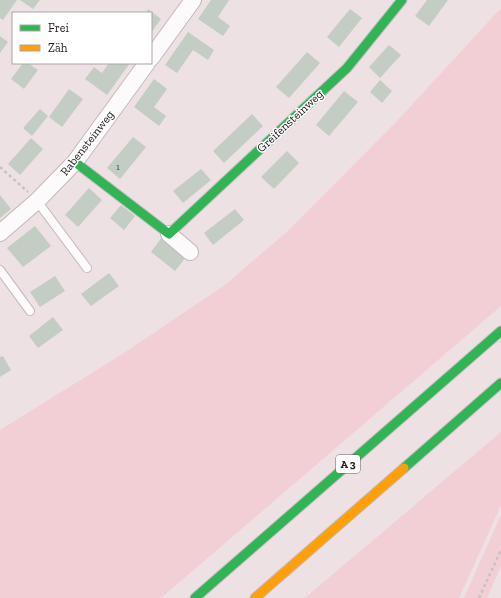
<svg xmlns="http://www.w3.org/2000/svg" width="501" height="598" font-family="'Zilla Slab',serif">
<rect width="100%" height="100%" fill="#eee1e4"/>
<!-- green -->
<g fill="#f2ced5">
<path d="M501,8V306L161,598H0V430L124,353L225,285L289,230L397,121Z"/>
<path d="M501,432V505L459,598H305Z"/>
<path d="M501,515V566L487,598H464Z"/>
</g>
<!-- building -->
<g fill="#c4cdc3">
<path d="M0,0H17L3,20L0,18Z"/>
<path d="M20,0H40L33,9Z"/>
<path d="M211,0H229L218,17L230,26L223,36L198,19Z"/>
<path d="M427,0H448L429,26L415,16Z"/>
<path d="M148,9L161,19L151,33V13H146Z"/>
<path d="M350,9L362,18L339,47L327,37Z"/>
<path d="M188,32L214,50L208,60L193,50L177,73L165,65Z"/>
<path d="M0,36L8,42L0,53Z"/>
<path d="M389,45L401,55L380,78L369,67Z"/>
<path d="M307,52L320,63L289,98L276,87Z"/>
<path d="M23,63H28L38,70L24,89L11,79Z"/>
<path d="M109,63H130L107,95L85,79L94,67L102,73Z"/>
<path d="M154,79L167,89L154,107L166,116L159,126L134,107Z"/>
<path d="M380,80L392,91L382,103L370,92Z"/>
<path d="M69,89L83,99L62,127L49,117Z"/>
<path d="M344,91L358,102L329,136L316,125Z"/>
<path d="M40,109L48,116L32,136L23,128Z"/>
<path d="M252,114L263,126L224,163L213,151Z"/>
<path d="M133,137L146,147L120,179L107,168Z"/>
<path d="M31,138L43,149L20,175L8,164Z"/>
<path d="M287,151L299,163L274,189L261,177Z"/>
<path d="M201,169L211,180L183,203L173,191Z"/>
<path d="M89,188L102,200L78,227L65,215Z"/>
<path d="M0,195L11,209L0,218Z"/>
<path d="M121,205L135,216L124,230L110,218Z"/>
<path d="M235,209L244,220L213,245L204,233Z"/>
<path d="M35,226L51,246L23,267L7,248Z"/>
<path d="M162,237L186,257L175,271L151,252Z"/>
<path d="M109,273L119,286L91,306L81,294Z"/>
<path d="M55,276L65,291L40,307L30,292Z"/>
<path d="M53,317L63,330L38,348L29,336Z"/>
<path d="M3,356L11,370L0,377V357Z"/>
</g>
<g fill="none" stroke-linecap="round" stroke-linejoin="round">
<defs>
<g id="lane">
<path d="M37,201L87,268"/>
<path d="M0,270L30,311"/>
</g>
<g id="street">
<path d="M151,58L193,0"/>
<path d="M0,233L37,201L75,162L147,63"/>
<path d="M169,234L190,252"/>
</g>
<g id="fast">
<path d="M75,162L169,234L347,68L402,0"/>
<path d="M404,468L501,383"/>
<path d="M195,598L501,331"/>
</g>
<path id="slow" d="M255,598L404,468"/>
</defs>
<!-- lane casing -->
<use href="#lane" stroke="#c3b9bb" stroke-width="10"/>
<!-- street casing -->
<use href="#street" stroke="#c3b9bb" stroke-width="18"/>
<!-- fast casing -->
<use href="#fast" stroke="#c3b9bb" stroke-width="11"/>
<!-- slow casing -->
<use href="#slow" stroke="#c3b9bb" stroke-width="11"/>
<!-- path -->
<g stroke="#c8c3c4" stroke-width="2.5" stroke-dasharray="3 3" stroke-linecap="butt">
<path d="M0,167L28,192"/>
<path d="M479,598L501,550"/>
</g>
<!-- lane -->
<use href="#lane" stroke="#fcfafb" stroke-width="8"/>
<!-- street -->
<use href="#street" stroke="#fcfafb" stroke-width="16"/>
<!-- fast -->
<use href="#fast" stroke="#30b455" stroke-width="9"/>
<!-- slow -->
<use href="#slow" stroke="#ff9f0a" stroke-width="9"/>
</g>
<g text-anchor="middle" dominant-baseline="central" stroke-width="3" stroke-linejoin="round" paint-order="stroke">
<!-- number labels -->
<g font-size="10" fill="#4f4b4a">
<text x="118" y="167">1</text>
</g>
<!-- shield labels -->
<rect fill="#fff" stroke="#686364" stroke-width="1" x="336" y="455" width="24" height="18" rx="3"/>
<g font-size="11" font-weight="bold" fill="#282022">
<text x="348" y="464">A 3</text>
</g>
<!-- street labels -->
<g font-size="12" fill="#282022" stroke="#fff">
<text transform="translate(290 121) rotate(-43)">Greifensteinweg</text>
<text transform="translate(87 143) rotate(-52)">Rabensteinweg</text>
</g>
</g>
<!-- legend -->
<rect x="12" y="12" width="140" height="52" fill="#ffffff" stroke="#a9a6a7"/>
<rect x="20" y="25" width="20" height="6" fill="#30b455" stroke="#a9a6a7"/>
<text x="48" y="32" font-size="12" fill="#282022">Frei</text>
<rect x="20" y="45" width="20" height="6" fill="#ff9f0a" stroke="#a9a6a7"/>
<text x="48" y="52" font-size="12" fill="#282022">Zäh</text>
</svg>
